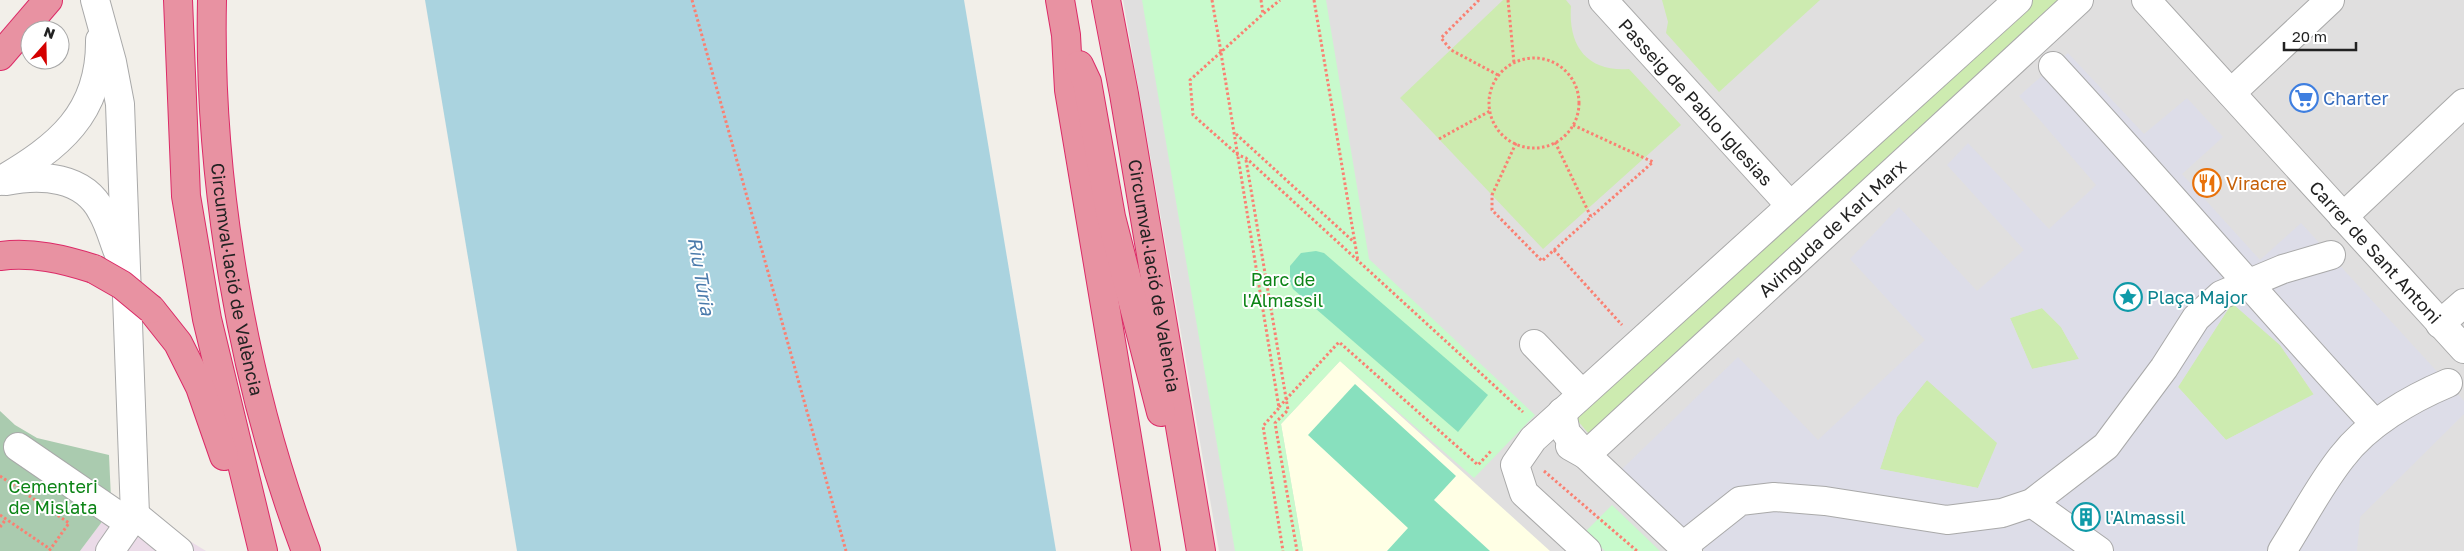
<svg xmlns="http://www.w3.org/2000/svg" width="2464" height="551" font-family="'Golos Text',sans-serif">
<rect width="100%" height="100%" fill="#f2efe9"/>
<!-- residential -->
<path fill="#e0dfdf" d="M1123,0H2464V551H1219Z"/>
<!-- industrial -->
<path fill="#ebdbe8" d="M101,523L170,529L206,551H80Z"/>
<!-- education -->
<path fill="#ffffe5" d="M1340,361L1550,551H1303L1281,424Z"/>
<!-- grass -->
<g fill="#cdebb0">
<path d="M1503,0H1566L1571,6C1568,46 1587,72 1629,69L1681,125L1543,249L1400,98Z"/>
<path d="M1662,0H1820L1719,92L1666,33L1668,22Z"/>
<path d="M2029,0H2072L1589,434L1571,413Z"/>
<path d="M2232,303L2280,345L2314,395L2226,440L2178,387Z"/>
<path d="M2042,308L2061,327L2079,359L2032,369L2010,318Z"/>
<path d="M1927,380L1998,443L1978,488L1880,469L1897,417Z"/>
</g>
<!-- cemetery -->
<path fill="#aacbaf" d="M0,411L15,425L37,438L109,455L111,499L101,523L80,551H0Z"/>
<!-- park -->
<g fill="#c8facc">
<path d="M1142,0H1326L1369,259L1535,415L1474,478L1340,361L1281,424L1303,551H1235Z"/>
<path d="M1612,505L1660,551H1605L1585,532Z"/>
</g>
<!-- pitch -->
<g fill="#88e0be">
<path d="M1316,251L1324,253L1488,395L1458,432L1293,289L1290,282V266L1301,253Z"/>
<path d="M1355,384L1456,476L1434,500L1490,551H1387L1408,528L1308,435Z"/>
</g>
<!-- plaza -->
<path fill="#dddde8" fill-rule="evenodd" d="M2068,53L2144,134L2187,98L2223,137L2182,174L2260,260L2301,223L2464,401V414L2360,517L2357,551H1705L1621,470L1738,357L1818,440L1925,340L1850,259L1899,207L1977,291L2024,250L1947,165L1968,143L2049,229L2096,185L2019,96ZM2232,303L2280,345L2314,394L2226,440L2178,387ZM2042,308L2061,327L2079,359L2032,369L2010,318ZM1927,380L1997,443L1978,488L1880,469L1897,417ZM2078,507L2083,513L2095,509L2098,514L2092,518L2091,521L2095,524L2094,527L2088,523L2084,526L2078,516L2081,514L2075,509Z"/>
<!-- water -->
<path fill="#aad3df" d="M425,0H964L1056,551H517Z"/>
<g fill="none" stroke-linecap="round" stroke-linejoin="round">
<defs>
<g id="minor">
<path d="M95,0L112,62L120,104L135,515"/>
<path id="s1" d="M1603,0L1789,204"/>
<path id="s2" d="M2146,0L2464,349"/>
<path d="M2053,66C2162,184 2266,306 2375,424"/>
<path d="M2231,93L2330,0"/>
<path d="M0,181C58,147 101,114 100,40"/>
<path d="M6,181C41,174 84,176 102,212C109,224 113,239 118,252"/>
<path d="M2343,217L2464,103"/>
<path d="M2440,324L2464,303"/>
<path d="M1534,344L1582,394"/>
<path id="s3" d="M1562,412L1566,433L1586,455L2079,0"/>
<path d="M1570,446L1586,455L1688,551"/>
<path d="M18,447L129,523"/>
<path d="M2032,503L2099,551"/>
<path d="M135,515L179,551"/>
<path d="M1692,539L1740,501L1774,497L1825,501L1947,520L2002,513L2032,503L2106,446L2164,368L2196,318L2221,295L2283,269L2331,255"/>
<path d="M110,551L135,515"/>
<path d="M1587,551L1524,493L1515,465L1533,439L2018,0"/>
<path d="M2282,551C2302,520 2319,486 2342,457C2367,424 2410,399 2448,383"/>
</g>
<g id="highway">
<path d="M178,0L186,196L207,319L263,551"/>
<path id="s4" d="M212,0C208,180 242,382 306,551"/>
<path d="M1060,0L1066,35L1069,90L1146,551"/>
<path id="s5" d="M1106,0L1124,94L1201,551"/>
<path d="M0,56L48,0"/>
<path d="M1079,65L1087,82L1111,217L1161,412"/>
<path d="M0,256C33,252 63,259 94,269"/>
<path d="M151,309L178,343L200,387L224,456"/>
</g>
</defs>
<!-- minor casing -->
<use href="#minor" stroke="#a9a9a9" stroke-width="30"/>
<!-- highway casing -->
<use href="#highway" stroke="#dc2a67" stroke-width="30"/>
<!-- path -->
<g stroke="#fa8072" stroke-width="3" stroke-dasharray="2.5 2.5" stroke-linecap="butt">
<path d="M692,0L846,551"/>
<path d="M1212,0L1221,52L1263,14"/>
<path d="M1261,0L1263,14L1280,0"/>
<path d="M1314,0L1358,261"/>
<path d="M1479,0L1441,38L1451,50L1498,75"/>
<path d="M1508,0L1514,63"/>
<path d="M1221,52L1190,80L1193,115L1238,155L1246,158L1523,412"/>
<path d="M1221,53L1279,408L1263,426L1283,551"/>
<circle cx="1534" cy="103" r="45"/>
<path d="M1573,125L1653,162L1591,217"/>
<path d="M1236,134L1355,243"/>
<path d="M1439,139L1490,111"/>
<path d="M1516,143L1492,195V210L1542,261L1554,250L1622,325"/>
<path d="M1246,160L1288,410L1275,423L1297,551"/>
<path d="M1554,250L1591,217L1555,142"/>
<path d="M1279,407L1339,342L1478,465L1491,451"/>
<path d="M1544,471L1637,551"/>
<path d="M0,476L69,523L49,551"/>
<path d="M0,515L50,549"/>
<path d="M0,527L6,519"/>
</g>
<!-- minor -->
<use href="#minor" stroke="#fff" stroke-width="28"/>
<!-- highway -->
<use href="#highway" stroke="#e892a2" stroke-width="28"/>
<defs>
<path id="highway-bridge" d="M94,269L122,285L151,309"/>
</defs>
<!-- highway-bridge casing -->
<use href="#highway-bridge" stroke="#dc2a67" stroke-width="30" stroke-linecap="butt"/>
<!-- highway-bridge -->
<use href="#highway-bridge" stroke="#e892a2" stroke-width="28"/>
</g>
<!-- icons -->
<defs>
<symbol id="supermarket-ring" viewBox="-11 -11 22 22"><circle r="9.5" fill="#fff" stroke="#3f7fe0" stroke-width="1.5"/><path d="M-6-5.5h2.5l.6 2H6L4.5 2H-2.5L-4.4-4H-6ZM-1.5 3.2a1.3 1.3 0 1 0 .1 0ZM3 3.2a1.3 1.3 0 1 0 .1 0Z" fill="#3f7fe0"/></symbol>
<symbol id="restaurant-ring" viewBox="-11 -11 22 22"><circle r="9.5" fill="#fff" stroke="#e8710a" stroke-width="1.5"/><path d="M-5-6h1v4h1v-4h1v4h1v-4h1v5L-1.5 .5V6h-2V.5L-5-1ZM5-6V6H3V1.5H1.5Q1.5-4 5-6Z" fill="#e8710a"/></symbol>
<symbol id="sight-ring" viewBox="-11 -11 22 22"><circle r="9.5" fill="#fff" stroke="#0f9aa8" stroke-width="1.5"/><path d="M0-6L1.8-2.2L6-1.7L2.9 1.2L3.7 5.4L0 3.3L-3.7 5.4L-2.9 1.2L-6-1.7L-1.8-2.2Z" fill="#0f9aa8"/></symbol>
<symbol id="building-ring" viewBox="-11 -11 22 22"><circle r="9.5" fill="#fff" stroke="#0f9aa8" stroke-width="1.5"/><path d="M-4-6H4V6H1V3H-1V6H-4ZM-2.5-4.3h1.7v1.8h-1.7ZM.8-4.3h1.7v1.8H.8ZM-2.5-1h1.7V.8h-1.7ZM.8-1h1.7V.8H.8Z" fill="#0f9aa8"/></symbol>
</defs>
<g fill-rule="evenodd">
<use href="#supermarket-ring" x="2288" y="82" width="32" height="32"/>
<use href="#restaurant-ring" x="2191" y="167" width="32" height="32"/>
<use href="#sight-ring" x="2112" y="281" width="32" height="32"/>
<use href="#building-ring" x="2070" y="501" width="32" height="32"/>
</g>
<g text-anchor="middle" dominant-baseline="central" stroke-width="4" stroke-linejoin="round" paint-order="stroke">
<!-- shop labels -->
<g font-size="18" fill="#366cbe" stroke="#fff" text-anchor="start">
<text x="2323" y="98">Charter</text>
</g>
<!-- street labels -->
<g font-size="18" fill="#222" stroke="#fff">
<text stroke="none"><textPath href="#s1" startOffset="138">Passeig de Pablo Iglesias</textPath></text>
<text stroke="none"><textPath href="#s3" startOffset="386">Avinguda de Karl Marx</textPath></text>
<text stroke="none"><textPath href="#s2" startOffset="341">Carrer de Sant Antoni</textPath></text>
<text stroke="none"><textPath href="#s5" startOffset="280">Circumval·lació de València</textPath></text>
<text stroke="none"><textPath href="#s4" startOffset="281">Circumval·lació de València</textPath></text>
</g>
<!-- food labels -->
<g font-size="18" fill="#c56008" stroke="#fff" text-anchor="start">
<text x="2226" y="183">Viracre</text>
</g>
<!-- park labels -->
<g font-size="18" fill="#0c8416" stroke="#fff">
<text x="1283" y="279">Parc de<tspan x="1283" dy="21">l'Almassil</tspan></text>
<text x="53" y="486">Cementeri<tspan x="53" dy="21">de Mislata</tspan></text>
</g>
<!-- culture labels -->
<g font-size="18" fill="#0d838f" stroke="#fff" text-anchor="start">
<text x="2147" y="297">Plaça Major</text>
<text x="2105" y="517">l'Almassil</text>
</g>
<!-- water labels -->
<g font-size="19" font-style="italic" fill="#4a7aab" stroke="#fff">
<text transform="translate(702 276) rotate(80)">Riu Túria</text>
</g>
</g>
<!-- north arrow -->
<g transform="translate(45 45) rotate(20)"><circle r="24" fill="#ffffff" stroke="#a7a7a7"/>
<path d="M0-4L9 19L0 12L-9 19Z" fill="#d40000"/>
<text y="-8" font-size="14" font-weight="bold" text-anchor="middle" fill="#222222">N</text>
</g>
<!-- scale -->
<path d="M2284 42v8h72v-8" fill="none" stroke="#222222" stroke-width="2.5"/>
<text x="2292" y="42" font-size="15" fill="#222222" stroke="#ffffff" stroke-width="4" paint-order="stroke">20 m</text>
</svg>
